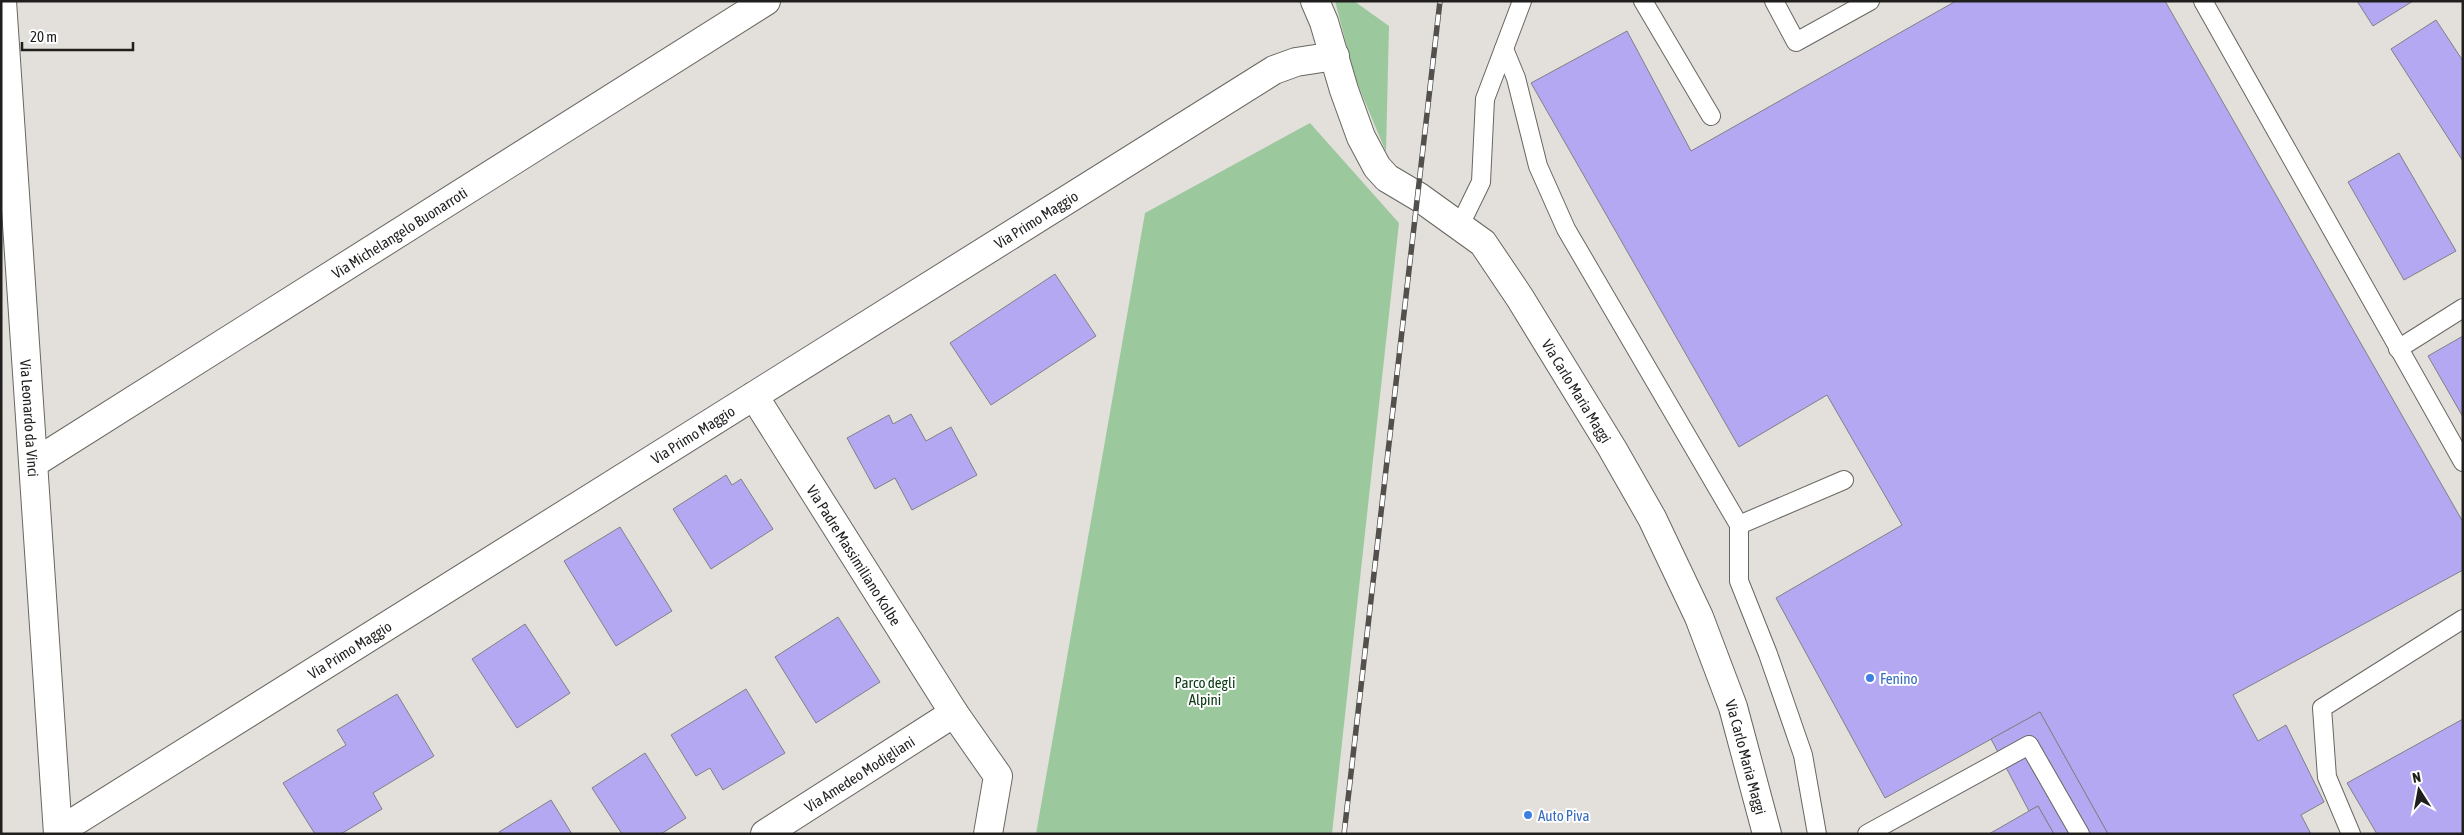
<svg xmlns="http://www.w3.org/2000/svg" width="2464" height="835" font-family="'Asap Condensed',sans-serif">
<rect width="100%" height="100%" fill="#e3e0db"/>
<!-- green -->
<g fill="#9cc89e">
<path d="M1335,1H1354L1389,26L1386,152L1355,78Z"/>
<path d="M1310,123L1399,223L1332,834H1036L1145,213Z"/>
</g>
<!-- building -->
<g fill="#b4a8f2" stroke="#808085">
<path d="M1956,1H2165L2463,522V570L2233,695L2258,741L2286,725L2324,802L2301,815L2311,834H2108L2040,712L1885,798L1776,598L1902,525L1827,395L1739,447L1531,83L1627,31L1691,151Z"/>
<path d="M2357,1H2413L2373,26Z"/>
<path d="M2436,20L2463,61V161L2391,49Z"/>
<path d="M2399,153L2456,251L2404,280L2348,182Z"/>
<path d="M1055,274L1096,336L991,405L950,343Z"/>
<path d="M2463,336V417L2428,356Z"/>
<path d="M911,414L926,441L951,427L977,475L912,510L895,478L875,489L847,438L889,415L893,424Z"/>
<path d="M726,475L732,485L741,479L773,529L711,569L673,509Z"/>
<path d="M620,527L672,611L616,646L564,561Z"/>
<path d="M838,617L880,682L816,723L775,657Z"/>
<path d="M525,624L570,693L517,728L472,659Z"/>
<path d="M746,689L785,753L723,790L710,768L696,776L671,735Z"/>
<path d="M397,694L434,756L373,793L382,809L341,834H315L283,783L346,745L337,730Z"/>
<path d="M2040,712L2108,834H2054L2038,806L2029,811L1991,739Z"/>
<path d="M2463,719V834H2377L2347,783Z"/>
<path d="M645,753L686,818L661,834H622L592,788Z"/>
<path d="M551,800L572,834H500L499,832Z"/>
<path d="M2038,806L2054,834H1989L2029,811Z"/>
</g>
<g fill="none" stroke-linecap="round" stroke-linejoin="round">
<defs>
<g id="service">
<path d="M1643,1L1711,116"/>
<path d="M1774,1L1796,42L1870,1"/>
<path d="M2203,1L2463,462"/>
<path d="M1504,49L1516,78L1538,166L1566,229L1739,525V581L1768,654L1803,755L1817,834"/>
<path d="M1460,225L1481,182L1485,99L1522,1"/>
<path d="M2398,349L2463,308"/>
<path d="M1739,525L1844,480"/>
<path d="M1867,834L2029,745L2080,834"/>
<path d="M2351,834L2327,777L2322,708L2463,619"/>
</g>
<g id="minor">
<path id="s1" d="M2,1L58,834"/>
<path id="s2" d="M1315,1L1324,22L1344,90L1361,137L1377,167L1387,178L1419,197L1483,243L1520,298L1612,448L1652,518L1699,617L1733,707L1767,834"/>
<path id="s3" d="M754,396L954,713L998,776L988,834"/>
<path id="s4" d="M34,463L766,1"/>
<path id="s5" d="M58,832L1274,70L1296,62L1335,56"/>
<path id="s6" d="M765,834L954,713"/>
</g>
</defs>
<!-- service casing -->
<use href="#service" stroke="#686661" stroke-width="20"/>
<!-- minor casing -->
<use href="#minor" stroke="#686661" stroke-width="30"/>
<!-- service -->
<use href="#service" stroke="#fff" stroke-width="18"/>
<!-- minor -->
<use href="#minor" stroke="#fff" stroke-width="28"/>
<defs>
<path id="rail" d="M1344,834L1440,1"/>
</defs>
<!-- rail casing -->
<use href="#rail" stroke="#51504d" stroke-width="5.5"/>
<!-- rail -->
<use href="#rail" stroke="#fff" stroke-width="4" stroke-dasharray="11" stroke-linecap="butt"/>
</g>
<!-- markers -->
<g fill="#3f7fe0" stroke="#fff" stroke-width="2">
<circle cx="1870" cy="678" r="5"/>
<circle cx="1528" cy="815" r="5"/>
</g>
<g text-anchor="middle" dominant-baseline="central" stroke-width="4" stroke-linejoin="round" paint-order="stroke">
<!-- street labels -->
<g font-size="15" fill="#201f1d" stroke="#fff">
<text stroke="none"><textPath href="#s5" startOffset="1154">Via Primo Maggio</textPath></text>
<text stroke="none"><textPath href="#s4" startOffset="432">Via Michelangelo Buonarroti</textPath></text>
<text stroke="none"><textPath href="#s2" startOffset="484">Via Carlo Maria Maggi</textPath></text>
<text stroke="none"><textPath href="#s1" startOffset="418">Via Leonardo da Vinci</textPath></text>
<text stroke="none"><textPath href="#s5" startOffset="749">Via Primo Maggio</textPath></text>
<text stroke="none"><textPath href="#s3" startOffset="188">Via Padre Massimiliano Kolbe</textPath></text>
<text stroke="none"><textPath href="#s5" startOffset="344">Via Primo Maggio</textPath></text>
<text stroke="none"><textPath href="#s2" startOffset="889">Via Carlo Maria Maggi</textPath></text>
<text stroke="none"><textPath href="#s6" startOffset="112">Via Amedeo Modigliani</textPath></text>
</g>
<!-- shop labels -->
<g font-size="15" fill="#366cbe" stroke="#fff" text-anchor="start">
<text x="1880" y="678">Fenino</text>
<text x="1538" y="815">Auto Piva</text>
</g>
<!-- park labels -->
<g font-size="15" fill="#093812" stroke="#fff">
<text x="1205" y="682">Parco degli<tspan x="1205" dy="17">Alpini</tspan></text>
</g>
</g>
<!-- border -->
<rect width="2464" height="835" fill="none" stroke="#201f1d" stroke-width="5"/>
<!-- north arrow -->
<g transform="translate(2419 790) rotate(349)" stroke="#ffffff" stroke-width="4" paint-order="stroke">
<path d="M0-4L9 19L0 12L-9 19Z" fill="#201f1d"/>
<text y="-8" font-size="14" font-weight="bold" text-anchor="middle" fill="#201f1d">N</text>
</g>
<!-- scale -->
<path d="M22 42v8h111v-8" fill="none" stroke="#201f1d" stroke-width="2.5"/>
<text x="30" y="42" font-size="15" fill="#201f1d" stroke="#ffffff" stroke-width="4" paint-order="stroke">20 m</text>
</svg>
